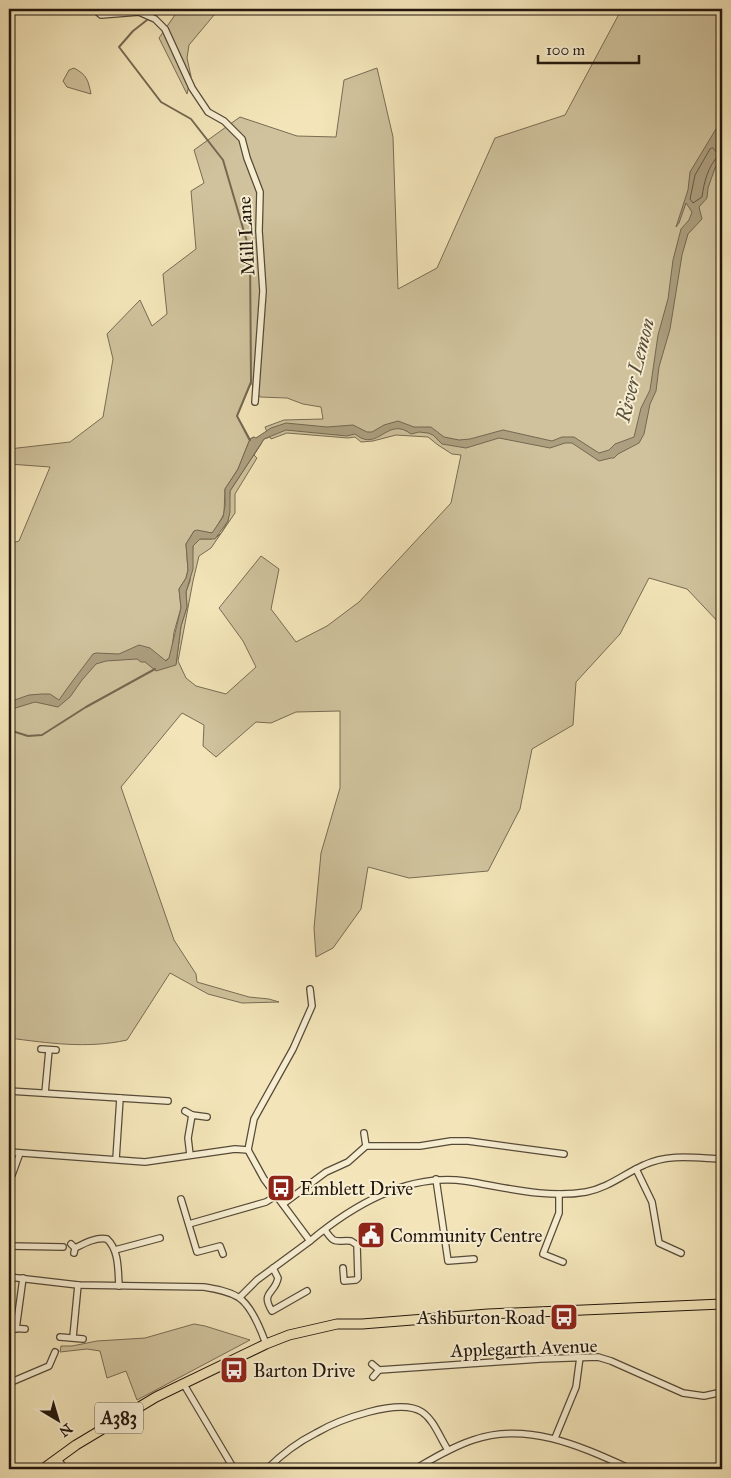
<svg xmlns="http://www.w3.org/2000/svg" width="731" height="1478" font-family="'IM FELL Great Primer',serif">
<rect width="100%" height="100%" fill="#f3e5b9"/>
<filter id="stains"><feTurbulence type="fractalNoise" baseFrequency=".004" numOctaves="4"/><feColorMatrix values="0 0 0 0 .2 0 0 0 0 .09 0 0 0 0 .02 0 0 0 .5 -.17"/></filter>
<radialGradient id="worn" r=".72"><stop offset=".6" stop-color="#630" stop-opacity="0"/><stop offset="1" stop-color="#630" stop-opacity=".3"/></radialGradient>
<!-- green -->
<g fill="#cfc29c" stroke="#786c54" fill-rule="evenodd">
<path d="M179,9H219L189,45L187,58L191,76L187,94L159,38Z"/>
<path d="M623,9H722V626L687,589L649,578L620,634L576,682L573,725L532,749L520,809L488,871L409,878L368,867L361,909L333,948L316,957L314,928L321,853L340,788V711L296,712L271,723L256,722L216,757L203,746L204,725L182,713L121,787L174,940L196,974L197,982L249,997L269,999L279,1002L242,1003L208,994L170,973L127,1040C87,1049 48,1043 9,1038V544L19,541L50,467L9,464V449L70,442L103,417L113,359L107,334L140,300L152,326L167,314L163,274L196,249L191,191L204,183L194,150L240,117L297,136L336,137L344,80L377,68L393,137L398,289L437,268L495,138L565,115L619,14ZM251,383L260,397L287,398L303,404L321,407L323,419L284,420L265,427L267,432L256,438L261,444L230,491L228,521L222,532L217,537L211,539H200L193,546L190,581L186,592L187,607L181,626L176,664L156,670L155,668L169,658L171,656L174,632L181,608L179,589L186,578L188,570L186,544L194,531L213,533L224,514L225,489L238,469L250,439L254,437L249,440L237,416ZM287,433L348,438L355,437L361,442L373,441L396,435L428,437L438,445L452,454L461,455L451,503L359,602L327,626L296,642L271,609L279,569L261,556L219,608L243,641L256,667L226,694L196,686L186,678L178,661L193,581L199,556L211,548L235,513V494L257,458L254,455L264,439L270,437L271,439Z"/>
<path d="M74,68C87,75 88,80 91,94L67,87L63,81L69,70Z"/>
<path d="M194,1324L205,1326L250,1340L137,1400L126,1371L107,1378L100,1351L87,1349L60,1352L61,1346H72L97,1341L145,1338Z"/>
</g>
<!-- water -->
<path fill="#ac9f7f" stroke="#756851" d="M722,119V131L718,141L720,148H722V158L715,168L708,188L707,198L699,207L702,219L688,234L682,255L670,329L659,367L656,391L650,404L644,434L639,443L618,454L614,458H611L599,461L572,443H565L550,448L499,438L466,448L442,444L433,435L428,433L419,432L411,434C389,417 380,447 361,438C359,437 357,435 355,434L347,436L286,430L264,439L230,491V512L228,521L215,539H200L193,546V569L186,592L187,607L181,626L176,665L156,671L145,662H141L137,659L106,661L96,664L82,680L70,697L58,707L35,702L9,710V702L29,695L42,694H50L59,700C70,684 81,670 93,654L96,653L119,654L139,645L150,648L166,661L169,658L181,608L179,589L186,578L188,570L186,544L194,531L197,530L212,533L223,517L225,506V489L238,469L250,439L254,437L256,438L271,428L286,423L327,427L353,425L367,432H372L384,425L398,421L414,427H431L444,437L459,440L470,439L503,430L552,441L562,437H574L599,453L609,450L615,444L634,437L641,408L650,390L658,335L668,299L673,260L681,229L689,220L692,212L686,203L679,223L676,227L688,190L690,172Z"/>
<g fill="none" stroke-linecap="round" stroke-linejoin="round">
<!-- shore -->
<path stroke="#675a46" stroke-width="1" d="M713,148L719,155C708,166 704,182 702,197L693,203L690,199L695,175L710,149Z"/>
<!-- stream -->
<g stroke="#756851" stroke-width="2">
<path d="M161,9L133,31L119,47L161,102L191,119L223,160L250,252L251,382L237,416L250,440"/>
<path d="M9,730L28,736L42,735L86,707L155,669"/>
</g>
<defs>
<g id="street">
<path d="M94,9L101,15L139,12L155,19L165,29L192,88L208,112L224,121L242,139L247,158L260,192L259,231L263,291L255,402"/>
<path d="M41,1049L56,1050"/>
<path d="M9,1091L168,1101"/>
<path d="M45,1093L49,1050"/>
<path d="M185,1111L192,1115"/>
<path d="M364,1133L366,1146"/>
<path d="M9,1152L145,1162L235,1149L248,1150"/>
<path d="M190,1155L188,1138L192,1115L207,1117"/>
<path d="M116,1159L120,1098"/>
<path d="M636,1169L652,1202L659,1243L681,1253"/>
<path d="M436,1179L448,1261L474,1259"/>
<path d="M9,1180L12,1175L20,1153"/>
<path d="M559,1194V1213L543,1254L563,1262"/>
<path d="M181,1199L197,1252L220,1246L223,1254"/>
<path d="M283,1204L326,1172L348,1162L366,1146H420L451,1141H468L564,1154"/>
<path d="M189,1224L266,1202L277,1195"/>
<path d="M325,1230C335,1245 335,1240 351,1241L357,1245L358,1278L356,1280L344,1281L343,1268"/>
<path d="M310,1241C352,1206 408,1173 465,1181C504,1187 546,1199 586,1192C608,1188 624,1174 644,1165C669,1153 696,1158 722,1159"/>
<path d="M71,1244L75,1248L74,1253"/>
<path d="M9,1246L63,1247"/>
<path d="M75,1248C85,1243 96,1237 107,1239C119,1250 118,1270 119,1286"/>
<path d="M115,1250L160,1238"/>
<path d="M273,1268L278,1278C275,1294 260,1292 272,1311L307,1291"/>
<path d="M9,1277L78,1285L204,1287C216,1289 228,1291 238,1297C251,1305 261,1330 266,1344"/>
<path d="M240,1297L257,1280L310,1241L264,1179L248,1150L254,1119L293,1049L312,1006L310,989"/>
<path d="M9,1328L25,1329"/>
<path d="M16,1329L23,1278"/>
<path d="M60,1337L83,1339"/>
<path d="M73,1337L78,1285"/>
<path d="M372,1364L379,1370L373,1377"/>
<path d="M379,1370L540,1359L598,1357L611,1361L683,1393L704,1396L722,1392"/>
<path d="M9,1383L49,1366L55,1352"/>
<path d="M183,1383L234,1469"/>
<path d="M555,1438L576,1387L580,1357"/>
<path d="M57,1458L65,1469"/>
<path d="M267,1469C281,1455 298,1442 316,1433C338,1420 399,1397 422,1412C434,1420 440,1438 448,1450"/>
<path d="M415,1469C434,1458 452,1447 473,1440C528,1421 582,1447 631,1469"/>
</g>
<path id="primary" d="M43,1469L76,1445L156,1397L266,1344L289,1335L324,1327L337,1324H362L488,1314L722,1304"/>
</defs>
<!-- street casing -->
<use href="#street" stroke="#564a38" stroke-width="8"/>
<!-- primary casing -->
<use href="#primary" stroke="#22160d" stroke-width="11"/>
<!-- street -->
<use href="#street" stroke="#f7eed2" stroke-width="5.5"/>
<!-- primary -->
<use href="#primary" stroke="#f3e5b9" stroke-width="9"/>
</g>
<!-- icons -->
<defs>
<symbol id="bus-square" viewBox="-11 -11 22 22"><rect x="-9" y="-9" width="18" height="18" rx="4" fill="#8f2418" stroke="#f7eed2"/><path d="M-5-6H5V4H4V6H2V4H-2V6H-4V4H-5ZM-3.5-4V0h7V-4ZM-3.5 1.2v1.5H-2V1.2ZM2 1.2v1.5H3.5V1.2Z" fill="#fff"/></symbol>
<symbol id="civic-square" viewBox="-11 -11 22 22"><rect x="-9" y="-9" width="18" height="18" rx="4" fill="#8f2418" stroke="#f7eed2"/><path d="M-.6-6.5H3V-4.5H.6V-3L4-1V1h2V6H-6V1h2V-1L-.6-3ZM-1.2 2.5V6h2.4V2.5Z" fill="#fff"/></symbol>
</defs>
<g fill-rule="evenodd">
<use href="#bus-square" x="265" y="1172" width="32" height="32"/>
<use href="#civic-square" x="355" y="1219" width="32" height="32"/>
<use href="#bus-square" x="548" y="1301" width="32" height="32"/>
<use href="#bus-square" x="218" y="1354" width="32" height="32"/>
</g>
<g text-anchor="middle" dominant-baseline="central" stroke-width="4" stroke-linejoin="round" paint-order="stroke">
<!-- shield labels -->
<rect fill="#f7eed2" stroke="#625748" stroke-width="1" x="95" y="1402.5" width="48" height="31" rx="4"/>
<g font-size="18" font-weight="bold" fill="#22160d">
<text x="119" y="1418">A383</text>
</g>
<!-- street labels -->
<g font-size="19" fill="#22160d" stroke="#f7eed2">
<text transform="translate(246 236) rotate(-93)">Mill Lane</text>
<text transform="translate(524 1348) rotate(-2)">Applegarth Avenue</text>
</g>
<!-- poi labels -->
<g font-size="19" fill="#22160d" stroke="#f7eed2" text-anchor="start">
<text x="300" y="1188">Emblett Drive</text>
<text x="390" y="1235">Community Centre</text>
<text x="545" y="1317" text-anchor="end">Ashburton Road</text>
<text x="253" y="1370">Barton Drive</text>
</g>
<!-- water labels -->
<g font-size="20" font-style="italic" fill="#594d3b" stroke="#f7eed2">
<text transform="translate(635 370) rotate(-76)">River Lemon</text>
</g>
</g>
<!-- margin -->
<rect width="731" height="1478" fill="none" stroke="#f3e5b9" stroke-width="30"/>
<rect x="10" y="10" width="711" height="1458" fill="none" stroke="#22160d" stroke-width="2.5"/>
<rect x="15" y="15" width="701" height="1448" fill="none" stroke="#22160d"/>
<!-- north arrow -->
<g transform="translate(58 1420) rotate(142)" stroke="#f7eed2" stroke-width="4" paint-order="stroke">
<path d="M0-4L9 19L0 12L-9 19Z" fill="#22160d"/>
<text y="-8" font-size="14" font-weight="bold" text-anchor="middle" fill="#22160d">N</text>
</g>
<!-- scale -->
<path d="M538 55v8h101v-8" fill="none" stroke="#22160d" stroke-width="2.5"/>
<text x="546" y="55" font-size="15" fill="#22160d" stroke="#f7eed2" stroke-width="4" paint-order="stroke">100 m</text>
<rect width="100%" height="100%" filter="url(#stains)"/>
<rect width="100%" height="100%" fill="url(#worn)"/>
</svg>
